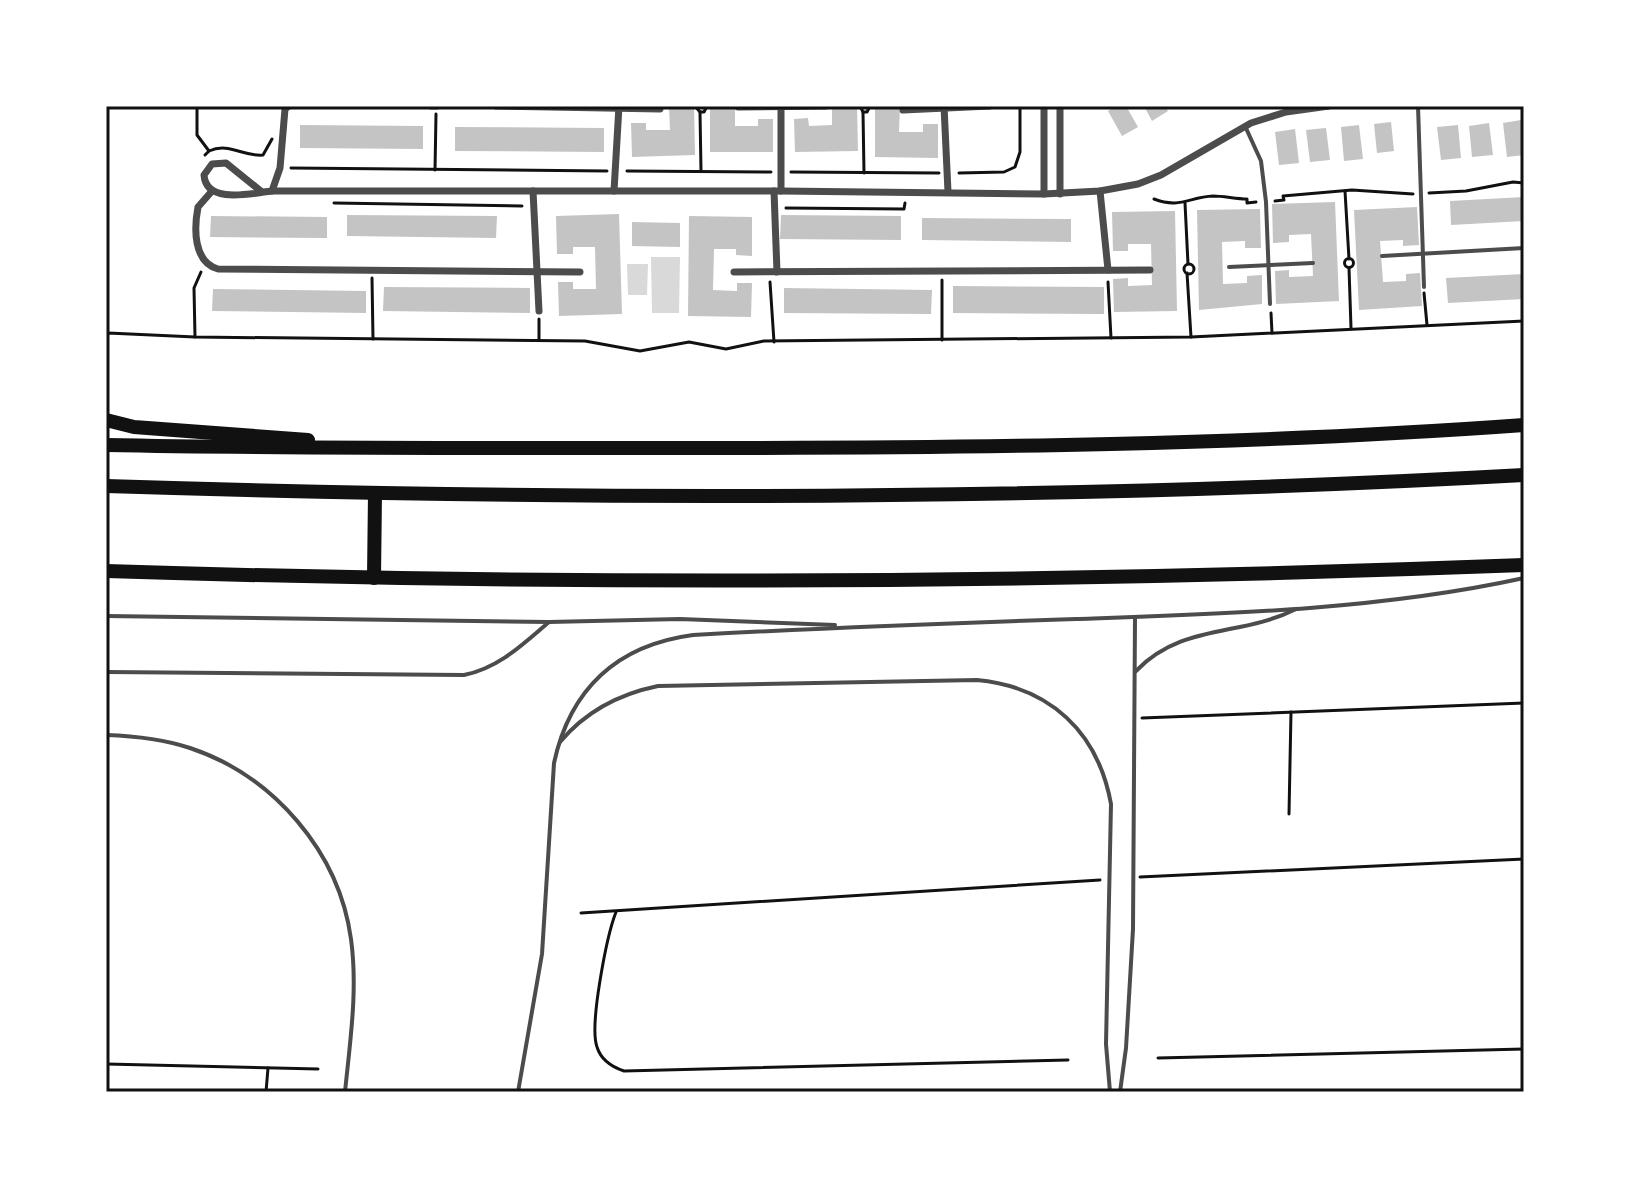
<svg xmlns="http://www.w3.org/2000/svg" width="1630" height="1198" font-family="'Roboto Condensed',sans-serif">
<rect width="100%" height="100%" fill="#fff"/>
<!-- water -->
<g fill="#d9d9d9">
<path d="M651,257H680L679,313H652Z"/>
<path d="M627,264H648L647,295H628Z"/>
</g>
<!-- building -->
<g fill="#c4c4c4">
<path d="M669,106H694L695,155L632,157L631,123H646V130H670Z"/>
<path d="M710,106H735V126H758V119H773V152H710Z"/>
<path d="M832,106H857L858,151L795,152L794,119L808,118L809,126L832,125Z"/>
<path d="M875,106H900L899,132H923V124H938V158L875,157Z"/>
<path d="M1116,106H1126L1138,127L1122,136L1108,111Z"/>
<path d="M1144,106H1165L1168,111L1152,121Z"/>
<path d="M1521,120L1524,155L1507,157L1503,123Z"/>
<path d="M1391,122L1394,151L1377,153L1374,124Z"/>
<path d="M1489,123L1493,155L1472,157L1469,126Z"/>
<path d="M300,125L423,126V149L300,148Z"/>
<path d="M1359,125L1363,159L1344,161L1341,127Z"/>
<path d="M1458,125L1461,158L1441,160L1437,127Z"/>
<path d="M455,127L604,128V152L455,151Z"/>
<path d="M1326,128L1330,160L1310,162L1306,130Z"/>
<path d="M1295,129L1299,163L1279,165L1275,132Z"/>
<path d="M1524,197V221L1451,225L1450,201Z"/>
<path d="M1335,202L1339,301L1276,304L1275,271L1289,270V277L1313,276L1311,234L1289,235V242L1273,243L1272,204Z"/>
<path d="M1417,207L1419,245L1403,246V240L1380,241L1383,282L1406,281V274L1420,273L1422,306L1359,310L1354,210Z"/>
<path d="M1260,209L1261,248H1245V241L1222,242L1223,284L1247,283V276L1262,275V304L1199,310L1197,210Z"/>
<path d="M1175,211L1177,311L1114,312L1113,279L1128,278V286L1152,285L1151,244H1128V251H1113L1112,212Z"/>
<path d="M619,214L622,314L559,316L558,282H573V289H596L595,247H573V254H557L556,216Z"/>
<path d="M347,215L497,216L496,238L347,236Z"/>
<path d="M781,215L901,216V240L780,239Z"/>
<path d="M211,216L327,217V238L210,237Z"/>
<path d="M689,216L752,217V256L736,255V249H714L713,290L737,291V283H752L751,317L688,316Z"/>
<path d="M922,218L1071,219V242L922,240Z"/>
<path d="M632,222L680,223V247L632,246Z"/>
<path d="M1524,274V299L1448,303L1446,278Z"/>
<path d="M953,286L1104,287V314L953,313Z"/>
<path d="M384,287L530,288V313L383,311Z"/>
<path d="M784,288L932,290L931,314L784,313Z"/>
<path d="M213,289L366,291V313L212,311Z"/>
</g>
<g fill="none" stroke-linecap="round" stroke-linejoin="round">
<!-- path -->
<g stroke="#111" stroke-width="3">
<path d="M197,106V135L209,151L205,155"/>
<path d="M695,106L700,112H704L707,106"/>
<path d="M860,106L863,112H867L870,106"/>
<path d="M700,112L701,171"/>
<path d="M863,112L864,173"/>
<path d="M209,151C229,142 243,157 263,155L272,139"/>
<path d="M291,168L607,171"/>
<path d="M435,170L436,114"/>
<path d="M627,171L771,172"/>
<path d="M791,172L939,173"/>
<path d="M959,173L1004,172L1015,167L1020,152V106"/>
<path d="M1345,191L1349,259"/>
<path d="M1429,193L1466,191L1513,182L1524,183"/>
<path d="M1154,199C1180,209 1189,197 1213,196C1224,196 1236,199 1247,199V203L1256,202"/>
<path d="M1275,201L1284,200L1283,196L1352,190L1413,194"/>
<path d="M334,203L522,206"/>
<path d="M1185,203L1188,264"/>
<path d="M786,208L904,209L905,203"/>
<circle cx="1349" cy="263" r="4.5"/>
<circle cx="1189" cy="269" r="5"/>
<path d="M1349,268L1351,328"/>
<path d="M201,272L194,288L195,337L585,341L640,351L689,342L726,349L764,341L1191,337L1524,321"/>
<path d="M1187,273L1191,337"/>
<path d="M372,278L373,339"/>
<path d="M942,280V340"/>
<path d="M770,282L774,342"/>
<path d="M1108,282L1111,338"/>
<path d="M1424,293L1427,325"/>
<path d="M1271,313L1272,333"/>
<path d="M539,319V339"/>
<path d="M106,344L108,333L195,337"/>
<path d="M1142,718L1524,703"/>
<path d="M1289,814L1291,712"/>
<path d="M1140,877L1524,859"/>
<path d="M616,912C607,935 589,1025 597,1047C601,1060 612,1067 624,1071L1068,1060"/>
<path d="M581,913L1100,880"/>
<path d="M1158,1058L1524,1049"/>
<path d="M106,1064L318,1069"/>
<path d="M266,1092L268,1068"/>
</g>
<!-- service -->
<g stroke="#4c4c4c" stroke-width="4">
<path d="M1418,106L1424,287"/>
<path d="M1245,126L1261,161L1266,202L1270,304"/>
<path d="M1382,256L1524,248"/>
<path d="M1229,267L1313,263"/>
<path d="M106,616L549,622L680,619L835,625"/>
<path d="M1136,671C1182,623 1241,637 1296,609"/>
<path d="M106,672L464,675C499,668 523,644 549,622"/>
<path d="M106,735C135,736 163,739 190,748C274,776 339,852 351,939C358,990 350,1042 345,1092"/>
<path d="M560,742C586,711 619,694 658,686L977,680C1050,687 1098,732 1111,804L1106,1044L1110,1092"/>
<path d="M518,1092L542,954L554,763C570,689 617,645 693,635C821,628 948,623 1076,619C1225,614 1378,610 1524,578"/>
<path d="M1120,1092L1126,1048L1133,929L1135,617"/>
</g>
<!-- minor -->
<g stroke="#4c4c4c" stroke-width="7">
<path d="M431,106H437"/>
<path d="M496,106L660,109"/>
<path d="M781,106V191"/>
<path d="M944,106L948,192"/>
<path d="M1044,106V194"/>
<path d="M738,107L826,106"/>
<path d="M903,110L990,106"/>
<path d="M212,191L198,207C194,228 193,262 218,269L580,272"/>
<path d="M272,191L280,168L285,109L289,106"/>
<path d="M533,191L539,311"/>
<path d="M614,191L619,106"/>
<path d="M774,191L777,272"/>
<path d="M1100,191L1108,270"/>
<path d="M262,192L226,163L212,164L204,175C206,205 253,193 272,191H781L1044,194L1100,191L1138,184L1161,175L1251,123L1286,112L1329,106"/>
<path d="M1060,194V106"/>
<path d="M734,272L1150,270"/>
</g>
<!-- motorway -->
<g stroke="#111" stroke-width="14">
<path d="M106,420L134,427L308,440"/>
<path d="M106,445C303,449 500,448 698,448C973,448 1249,445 1524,425"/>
<path d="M106,486C578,501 1052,501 1524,475"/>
<path d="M106,571C579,586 1052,583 1524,565"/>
<path d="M374,578L375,493"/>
</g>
</g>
<!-- border -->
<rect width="1630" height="1198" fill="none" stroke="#ffffff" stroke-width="216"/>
<rect x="108" y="108" width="1414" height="982" fill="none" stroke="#111" stroke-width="3"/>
</svg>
